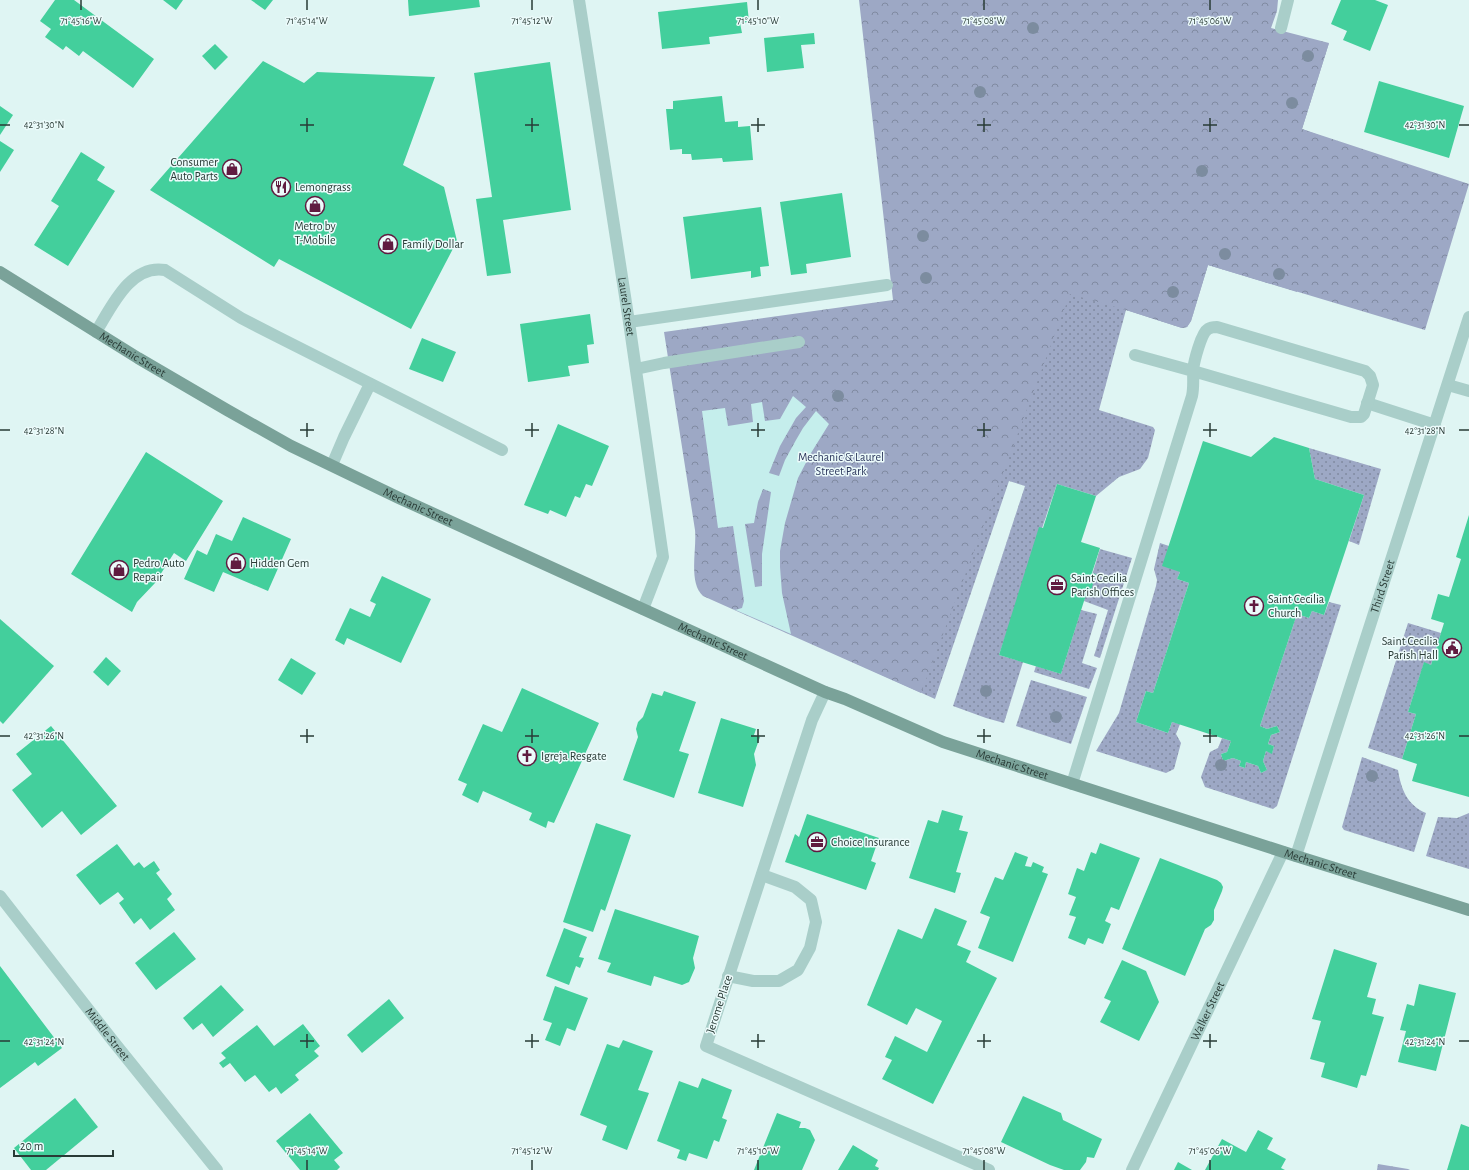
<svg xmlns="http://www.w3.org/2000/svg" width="1469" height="1170" font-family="'Alegreya Sans',sans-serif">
<defs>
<pattern id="grass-dots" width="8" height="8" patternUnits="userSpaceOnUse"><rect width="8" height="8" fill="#9da8c5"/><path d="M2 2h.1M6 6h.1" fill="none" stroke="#808aa1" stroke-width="1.8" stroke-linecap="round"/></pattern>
<pattern id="forest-crowns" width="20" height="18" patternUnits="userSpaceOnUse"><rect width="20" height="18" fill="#9da8c5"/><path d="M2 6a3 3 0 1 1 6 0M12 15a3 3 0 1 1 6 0" fill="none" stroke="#808aa1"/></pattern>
</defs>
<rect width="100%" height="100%" fill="#dff5f3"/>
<!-- grass -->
<g fill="url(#grass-dots)">
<path d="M1329,43L1302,129L1343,144L1297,292L1208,265L1191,321L1187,327L1182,328L1126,310L1099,410L1153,427L1155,430L1148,458L1140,469L1119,477L1096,496L1057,484L999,655L1023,662L1004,723L986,718L953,706L1025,486L1009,481L935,699L791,634L780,446Z"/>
<path d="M1309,448L1381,469L1359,545L1349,541L1364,495L1315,479Z"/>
<path d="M1160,543L1169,546L1180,572L1177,579L1189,583L1153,693L1146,691L1136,722L1168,733L1172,722L1180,724L1176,734L1181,743L1174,769L1166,773L1096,751L1119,713L1156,586L1157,580L1154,569Z"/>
<path d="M1100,549L1132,558L1100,658L1094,656L1108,610L1084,601Z"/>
<path d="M1329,602L1341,605L1277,806L1273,809L1205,787L1201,777L1210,752L1218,748L1222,738L1231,741L1227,752L1221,754L1223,761L1233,758L1241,761L1239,766L1245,768L1246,762L1258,766L1261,773L1267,770L1263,761L1266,751L1272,753L1274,746L1268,744L1271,735L1280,732L1277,726L1267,729L1260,726L1297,614L1309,618L1312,611L1324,615Z"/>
<path d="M1081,610L1097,614L1082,663L1097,668L1089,689L1034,672L1036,666L1061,674Z"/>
<path d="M1408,623L1441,633L1431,665L1424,663L1408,712L1416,714L1402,759L1368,748Z"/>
<path d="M1031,680L1087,697L1071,744L1016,726Z"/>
<path d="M1362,757L1398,770C1401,789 1407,805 1426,813L1414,852L1344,830L1342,827Z"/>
<path d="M1469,813V869L1426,856L1438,817L1457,818Z"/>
</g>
<!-- forest -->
<g fill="url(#forest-crowns)">
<path d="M859,0H1278L1277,11L1271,28L1329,43L1302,129L1469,184L1425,330L1208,265L1191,321L1187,327L1182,328L1126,310L1070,294L921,693L703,596C688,583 697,549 695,530L664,332L893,300Z"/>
<path d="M1378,1164L1408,1169L1410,1170H1377Z"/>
</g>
<!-- plaza -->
<path fill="#c5eeec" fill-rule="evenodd" d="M793,396L806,407L796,418L780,446L769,473L779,476L785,460L796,440L803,428L816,411L829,424L811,453L798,478L785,523L780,551V567L782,593L791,634L731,608L735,610L742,608L744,601L733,526L718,528L702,411L725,408L728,426L753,422L751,404L762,402L765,421L780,419ZM763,489L771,492L762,554V586L755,587L745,524L754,523L758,502Z"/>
<!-- building -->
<g fill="#43cf9c">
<path d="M55,0H74L154,59L133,88L83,51L79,56L66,46L63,50L45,37L51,29L40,21Z"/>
<path d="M163,0H183L176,10Z"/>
<path d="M251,0H273L265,10Z"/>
<path d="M408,0H479L480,7L409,16Z"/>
<path d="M1341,0H1375L1388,5L1370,51L1343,40L1347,31L1331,24Z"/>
<path d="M747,2L749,22L740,23L742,33L709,37L710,44L662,49L658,12Z"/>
<path d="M814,33L815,44L801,45L804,68L767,72L764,38Z"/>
<path d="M215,44L228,57L215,70L202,56Z"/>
<path d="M263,61L304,83L317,72L435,77L403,165L444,187L457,241L411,329L279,259L274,267L150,190Z"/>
<path d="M550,62L571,210L503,220L511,273L487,276L476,199L492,197L474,73Z"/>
<path d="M1379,81L1464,106L1449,158L1364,132Z"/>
<path d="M722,96L725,122L738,121V127L750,126L753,160L723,162L722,158L692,160L691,154H682V149L670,150L666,109H673V101Z"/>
<path d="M0,106L13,115L0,135Z"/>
<path d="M0,141L14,150L0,172Z"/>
<path d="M81,152L105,167L97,180L115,191L68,266L34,245L59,206L51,201Z"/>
<path d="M842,193L851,257L806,264L807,273L791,275L780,202Z"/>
<path d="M761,207L769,266L760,267L761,276L751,278V271L691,279L683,217Z"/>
<path d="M590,314L594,344L587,345L589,363L568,366L570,376L528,382L520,324Z"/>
<path d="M422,338L456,352L443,382L409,369Z"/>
<path d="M558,424L609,446L592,486L586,484L580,498L575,496L566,517L550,510L548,514L524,505Z"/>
<path d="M1274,437L1309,448L1315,479L1364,495L1324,615L1312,611L1309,618L1297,614L1260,726L1267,729L1277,726L1280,732L1271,735L1268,744L1274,746L1272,754L1266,751L1263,761L1267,770L1261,773L1258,766L1246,762L1245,768L1239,766L1241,761L1233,758L1223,761L1221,754L1227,752L1231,741L1172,722L1168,733L1136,722L1146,691L1153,693L1189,583L1177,579L1180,572L1162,566L1203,441L1251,457Z"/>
<path d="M146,452L223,501L186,561L174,553L155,583L137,602L132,612L71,574Z"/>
<path d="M1057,484L1096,496L1081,542L1100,548L1092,573L1096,574L1089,597L1086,596L1084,601L1061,674L999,655L1039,527L1043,528Z"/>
<path d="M1469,515V797L1412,781L1417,764L1402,759L1416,714L1408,712L1424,662L1431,665L1444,623L1431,619L1438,594L1449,597L1461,559L1456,557Z"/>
<path d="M243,517L291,539L268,591L223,572L214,592L184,579L197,550L207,555L216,534L232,541Z"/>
<path d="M382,576L431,599L401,663L347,638L344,645L335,640L350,608L370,617L376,604L370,601Z"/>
<path d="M0,619L54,666L3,724L0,721Z"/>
<path d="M106,657L121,671L108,686L93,672Z"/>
<path d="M291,658L316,673L302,695L278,680Z"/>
<path d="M522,688L599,723L554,823L548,821L546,828L529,820L532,813L483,791L478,803L462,795L467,784L458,780L483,724L502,732Z"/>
<path d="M664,691L696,702L679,751L689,754L674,798L623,780L638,737L636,729L638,722L643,717L652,693L662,696Z"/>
<path d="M721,718L756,729L754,735L760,737L754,754L756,765L743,807L698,793Z"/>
<path d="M51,726L117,806L81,835L62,811L42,828L12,790L32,774L16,754Z"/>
<path d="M942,810L963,816L959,830L968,832L956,872L961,873L955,893L909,878L928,820L938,823Z"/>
<path d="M807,814L879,838L871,861L876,863L866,890L785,862L795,834L799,837Z"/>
<path d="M596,823L631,835L605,911L601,909L593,932L563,922Z"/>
<path d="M1100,843L1140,858L1119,910L1111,907L1105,921L1111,924L1103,944L1088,938L1085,945L1068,938L1076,917L1069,915L1076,897L1068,894L1077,868L1084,871L1091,852L1096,854Z"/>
<path d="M117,844L134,866L139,862L144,868L154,861L160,870L156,873L172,894L167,899L175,910L150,930L141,918L134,924L119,903L124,899L118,892L100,905L76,875Z"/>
<path d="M1015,852L1028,857L1025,866L1031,867L1033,862L1044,867L1042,872L1048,874L1013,962L978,948L990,917L980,913L995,877L1003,880Z"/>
<path d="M1160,858L1217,880L1221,883L1223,887L1222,891L1214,910V920L1211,925L1205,929L1185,976L1122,949Z"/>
<path d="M935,908L967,921L957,945L971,951L966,962L997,978L933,1104L882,1079L892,1060L885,1057L895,1036L927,1052L942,1021L916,1008L907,1025L867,1005L898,929L922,939Z"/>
<path d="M615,909L699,936L693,958L695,968L689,982L682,985L654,976L651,986L607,972L611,963L598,959Z"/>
<path d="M564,928L587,937L579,957L584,958L580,968L576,966L569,985L546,976Z"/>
<path d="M174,932L196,959L156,990L135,963Z"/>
<path d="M1334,949L1377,963L1367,997L1376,999L1372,1014L1384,1017L1366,1076L1361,1075L1357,1088L1321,1077L1325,1063L1310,1059L1321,1021L1312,1019Z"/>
<path d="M1122,960L1146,971L1159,1002L1139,1041L1100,1022L1111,1001L1104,998Z"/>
<path d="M0,966L62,1048L38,1066L35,1062L0,1088Z"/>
<path d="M1419,984L1456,993L1436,1071L1398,1062L1406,1031L1400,1030L1407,1004L1414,1006Z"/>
<path d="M221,985L244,1010L213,1037L202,1023L193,1030L183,1018Z"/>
<path d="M555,986L588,998L575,1031L567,1028L560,1046L545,1040L552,1023L543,1020Z"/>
<path d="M389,999L404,1018L362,1053L347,1035Z"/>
<path d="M303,1024L320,1046L314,1051L319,1056L295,1075L299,1080L281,1094L276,1087L269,1092L255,1075L245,1082L230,1063L223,1068L219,1063L226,1058L221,1053L257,1025L274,1046Z"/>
<path d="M623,1040L653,1051L638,1090L649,1093L627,1150L602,1140L607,1126L580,1115L607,1044L619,1048Z"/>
<path d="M702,1078L732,1090L722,1118L727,1120L719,1142L714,1140L707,1159L689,1153L686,1161L677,1158L680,1150L657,1141L679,1081L698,1088Z"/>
<path d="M1023,1096L1061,1113L1063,1120L1102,1139L1094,1158L1087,1157L1086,1162L1080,1170H1064L1050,1165L1001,1142Z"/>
<path d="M75,1098L98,1127L46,1170H31L14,1148Z"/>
<path d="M310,1113L343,1153L334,1160L340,1167L337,1170H300L276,1141Z"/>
<path d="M777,1113L801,1122L799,1128H805L810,1130L815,1140L802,1170H754Z"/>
<path d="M1461,1124L1469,1127V1170H1447Z"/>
<path d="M1258,1130L1273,1138L1267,1149L1286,1159L1281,1168L1285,1170H1205L1222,1139L1246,1152Z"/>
<path d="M853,1145L878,1160L875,1166L879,1168L878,1170H838Z"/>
<path d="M1178,1162L1192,1170H1174Z"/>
</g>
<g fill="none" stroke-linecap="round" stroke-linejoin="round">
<!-- lane -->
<g stroke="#a9cec9" stroke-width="12">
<path d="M629,322L887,285"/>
<path d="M96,332C111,308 130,264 165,270L241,318L278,337L502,450"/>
<path d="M636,369L664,363L799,342"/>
<path d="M1448,385L1469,391"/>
<path d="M1367,403L1435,425"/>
<path d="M332,465L344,437L370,384"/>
<path d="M1072,784L1192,396C1194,387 1193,379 1193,370C1194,362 1201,333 1208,329C1211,327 1214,327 1217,327L1365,371L1370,376L1373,385L1364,414L1361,417H1351L1193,371L1135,355"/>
<path d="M728,976L753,981H779L798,970L810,948L816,922L811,900L795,887L762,875"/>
</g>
<!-- street -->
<g stroke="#a9cec9" stroke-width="12">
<path id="s1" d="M579,0L629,322L663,557L643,609"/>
<path d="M1281,28L1288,0"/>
<path d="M825,692L812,720L706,1046L989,1170"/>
<path id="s2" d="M1296,856L1469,317"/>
<path id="s3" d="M0,896L113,1041L217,1170"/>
<path id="s4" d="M1132,1170L1283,852"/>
</g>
<!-- secondary -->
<path stroke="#7aa299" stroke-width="12" id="s5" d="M0,272L138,358L227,410L291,446L399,498L825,692L845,699L943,742L1296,856L1469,910"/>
</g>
<!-- trees -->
<g fill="#7c8c9f">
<circle cx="1033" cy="28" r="6"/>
<circle cx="1308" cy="56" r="6"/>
<circle cx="980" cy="92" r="6"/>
<circle cx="1292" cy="103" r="6"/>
<circle cx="1202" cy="171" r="6"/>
<circle cx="923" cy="236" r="6"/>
<circle cx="1225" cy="254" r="6"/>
<circle cx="1279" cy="274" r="6"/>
<circle cx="926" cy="278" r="6"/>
<circle cx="1173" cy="292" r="6"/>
<circle cx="838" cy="396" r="6"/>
<circle cx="986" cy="691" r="6"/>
<circle cx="1056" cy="717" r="6"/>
<circle cx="1221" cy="765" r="6"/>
<circle cx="1372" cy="776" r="6"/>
</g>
<!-- ticks -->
<path fill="none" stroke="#293b36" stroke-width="1.5" d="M81,0V10M307,0V10M532,0V10M758,0V10M984,0V10M1210,0V10M307,118V132M532,118V132M758,118V132M984,118V132M1210,118V132M0,125H10M300,125H314M525,125H539M751,125H765M977,125H991M1203,125H1217M1459,125H1469M307,423V437M532,423V437M758,423V437M984,423V437M1210,423V437M0,430H10M300,430H314M525,430H539M751,430H765M977,430H991M1203,430H1217M1459,430H1469M307,729V743M532,729V743M758,729V743M984,729V743M1210,729V743M0,736H10M300,736H314M525,736H539M751,736H765M977,736H991M1203,736H1217M1459,736H1469M307,1034V1048M532,1034V1048M758,1034V1048M984,1034V1048M1210,1034V1048M0,1041H10M300,1041H314M525,1041H539M751,1041H765M977,1041H991M1203,1041H1217M1459,1041H1469M307,1160V1170M532,1160V1170M758,1160V1170M984,1160V1170M1210,1160V1170"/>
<!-- icons -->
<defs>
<symbol id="shop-ring" viewBox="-11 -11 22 22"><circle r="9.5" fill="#ecfbfb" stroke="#601b40" stroke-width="1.5"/><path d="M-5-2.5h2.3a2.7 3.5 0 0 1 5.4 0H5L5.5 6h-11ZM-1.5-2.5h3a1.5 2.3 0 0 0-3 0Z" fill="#601b40"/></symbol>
<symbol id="restaurant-ring" viewBox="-11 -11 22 22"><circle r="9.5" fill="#ecfbfb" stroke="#601b40" stroke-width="1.5"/><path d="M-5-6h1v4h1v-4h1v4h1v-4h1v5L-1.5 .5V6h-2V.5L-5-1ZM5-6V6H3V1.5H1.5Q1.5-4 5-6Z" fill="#601b40"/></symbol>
<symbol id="office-ring" viewBox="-11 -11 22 22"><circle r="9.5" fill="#ecfbfb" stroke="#601b40" stroke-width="1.5"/><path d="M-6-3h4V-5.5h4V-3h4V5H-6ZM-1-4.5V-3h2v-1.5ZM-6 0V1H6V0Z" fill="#601b40"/></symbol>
<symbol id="church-ring" viewBox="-11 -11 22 22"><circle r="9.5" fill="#ecfbfb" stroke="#601b40" stroke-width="1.5"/><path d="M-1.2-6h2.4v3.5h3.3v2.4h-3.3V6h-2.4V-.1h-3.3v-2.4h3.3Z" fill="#601b40"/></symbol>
<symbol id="civic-ring" viewBox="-11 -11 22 22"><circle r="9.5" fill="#ecfbfb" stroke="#601b40" stroke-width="1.5"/><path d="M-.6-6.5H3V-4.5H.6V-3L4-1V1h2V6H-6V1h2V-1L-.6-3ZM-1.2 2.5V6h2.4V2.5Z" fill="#601b40"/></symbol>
</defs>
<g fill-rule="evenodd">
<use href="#shop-ring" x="221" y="158" width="22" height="22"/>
<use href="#restaurant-ring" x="270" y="176" width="22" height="22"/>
<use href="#shop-ring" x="304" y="195" width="22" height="22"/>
<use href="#shop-ring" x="377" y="233" width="22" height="22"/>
<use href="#shop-ring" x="225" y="552" width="22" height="22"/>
<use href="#shop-ring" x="108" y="559" width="22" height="22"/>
<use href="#office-ring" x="1046" y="574" width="22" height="22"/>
<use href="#church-ring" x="1243" y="595" width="22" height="22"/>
<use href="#civic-ring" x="1441" y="637" width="22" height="22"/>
<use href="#church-ring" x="516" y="745" width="22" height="22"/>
<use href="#office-ring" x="806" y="831" width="22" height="22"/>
</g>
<g text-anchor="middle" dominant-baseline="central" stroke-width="3" stroke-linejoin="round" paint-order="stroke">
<!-- poi labels -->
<g font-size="12" fill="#293b36" stroke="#ecfbfb" text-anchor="start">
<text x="218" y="162" text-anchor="end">Consumer<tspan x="218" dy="14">Auto Parts</tspan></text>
<text x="295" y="187">Lemongrass</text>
<text x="315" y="226" text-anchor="middle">Metro by<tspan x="315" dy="14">T-Mobile</tspan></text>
<text x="402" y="244">Family Dollar</text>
<text x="133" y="563">Pedro Auto<tspan x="133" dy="14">Repair</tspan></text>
<text x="250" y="563">Hidden Gem</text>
<text x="1071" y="578">Saint Cecilia<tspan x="1071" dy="14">Parish Offices</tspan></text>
<text x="1268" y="599">Saint Cecilia<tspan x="1268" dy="14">Church</tspan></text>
<text x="1438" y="641" text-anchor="end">Saint Cecilia<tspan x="1438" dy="14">Parish Hall</tspan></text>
<text x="541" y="756">Igreja Resgate</text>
<text x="831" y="842">Choice Insurance</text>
</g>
<!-- street labels -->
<g font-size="12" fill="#293b36" stroke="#ecfbfb">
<text stroke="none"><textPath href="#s1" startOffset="310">Laurel Street</textPath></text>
<text stroke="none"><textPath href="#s5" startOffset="156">Mechanic Street</textPath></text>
<text stroke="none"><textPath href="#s5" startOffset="480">Mechanic Street</textPath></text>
<text stroke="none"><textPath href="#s2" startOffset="283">Third Street</textPath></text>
<text stroke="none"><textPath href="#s5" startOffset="804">Mechanic Street</textPath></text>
<text stroke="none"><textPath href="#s5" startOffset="1128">Mechanic Street</textPath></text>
<text stroke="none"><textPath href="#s5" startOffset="1452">Mechanic Street</textPath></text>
<text transform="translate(719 1004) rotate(-72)">Jerome Place</text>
<text stroke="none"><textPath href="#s4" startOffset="176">Walker Street</textPath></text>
<text stroke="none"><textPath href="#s3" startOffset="175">Middle Street</textPath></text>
</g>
<!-- park labels -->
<g font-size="12" fill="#2b365b" stroke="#ecfbfb">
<text x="841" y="457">Mechanic &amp; Laurel<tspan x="841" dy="14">Street Park</tspan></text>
</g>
</g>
<g font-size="10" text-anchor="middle" fill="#293b36" stroke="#ecfbfb" stroke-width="3" stroke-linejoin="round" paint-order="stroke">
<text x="81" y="24">71°45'16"W</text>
<text x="307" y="24">71°45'14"W</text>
<text x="532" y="24">71°45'12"W</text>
<text x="758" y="24">71°45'10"W</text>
<text x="984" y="24">71°45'08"W</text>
<text x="1210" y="24">71°45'06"W</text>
<text x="44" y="128">42°31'30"N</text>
<text x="1425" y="128">42°31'30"N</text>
<text x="44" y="434">42°31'28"N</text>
<text x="1425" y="434">42°31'28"N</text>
<text x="44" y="739">42°31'26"N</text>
<text x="1425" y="739">42°31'26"N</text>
<text x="44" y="1045">42°31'24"N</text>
<text x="1425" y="1045">42°31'24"N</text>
<text x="307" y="1154">71°45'14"W</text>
<text x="532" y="1154">71°45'12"W</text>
<text x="758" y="1154">71°45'10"W</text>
<text x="984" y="1154">71°45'08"W</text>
<text x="1210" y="1154">71°45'06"W</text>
</g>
<!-- scale -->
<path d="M14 1150v6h99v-6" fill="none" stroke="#293b36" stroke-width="2"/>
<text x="20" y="1150" font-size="12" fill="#293b36" stroke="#ecfbfb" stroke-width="3" paint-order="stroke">20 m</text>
</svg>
